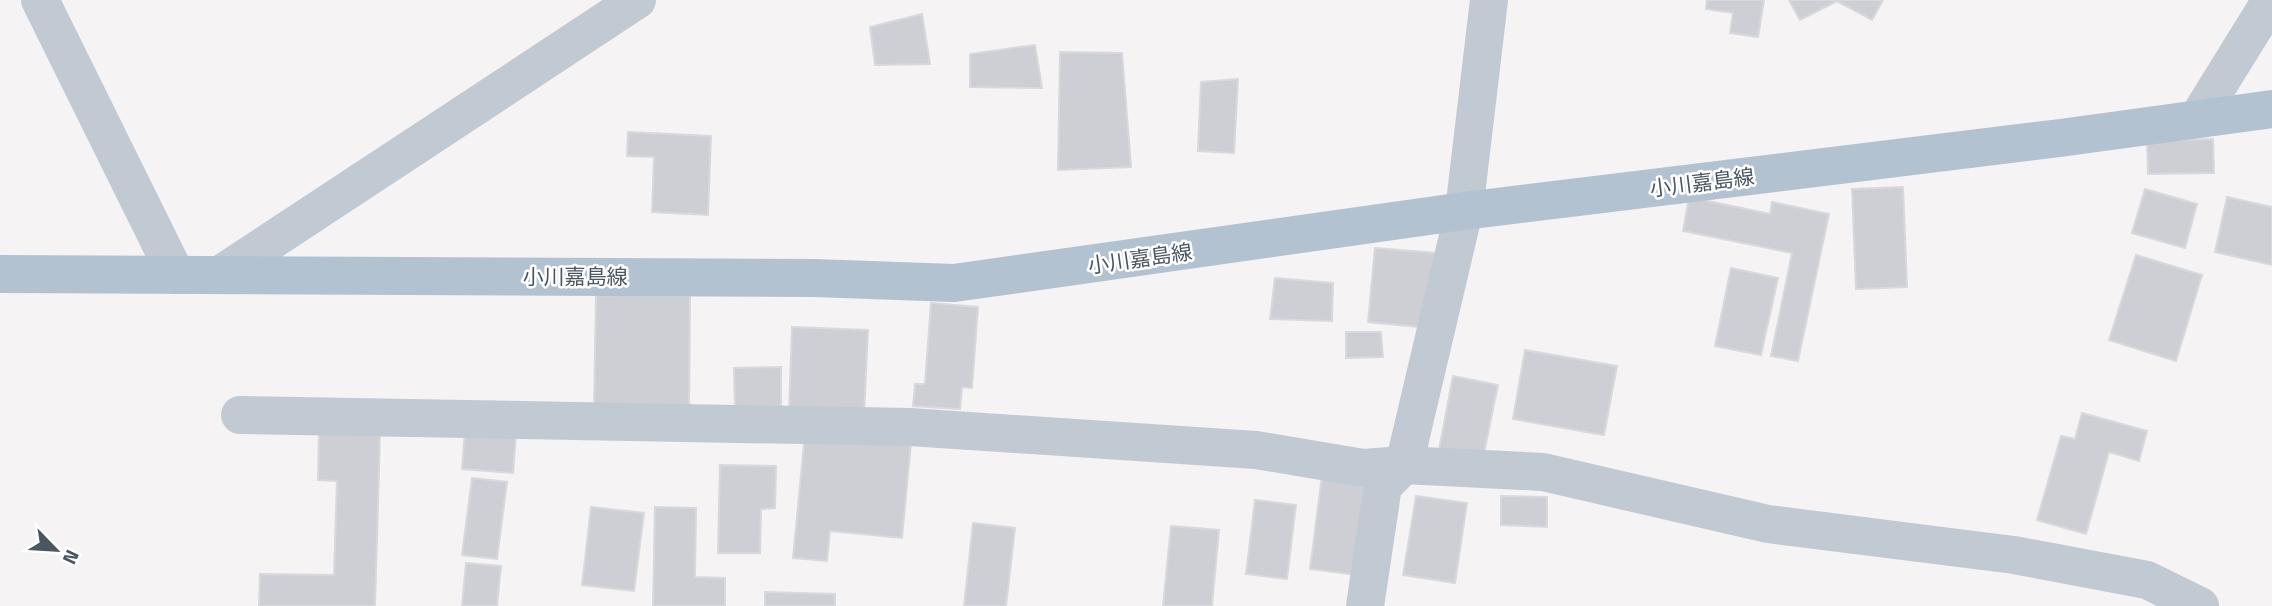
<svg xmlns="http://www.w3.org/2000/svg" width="2272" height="606" font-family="'Titillium Web','Noto Sans JP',sans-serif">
<rect width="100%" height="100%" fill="#f5f3f3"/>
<!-- building -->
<g fill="#cdcfd5" stroke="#d7d9de" stroke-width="2">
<path d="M1707,0H1764L1758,37L1730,33L1733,13L1706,9Z"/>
<path d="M1789,0H1883L1872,20L1837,1L1800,20Z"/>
<path d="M922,14L930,64L875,65L870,27Z"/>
<path d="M1035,45L1042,88L970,87V54Z"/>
<path d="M1060,52L1122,53L1131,167L1058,170Z"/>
<path d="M1238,79L1234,153L1198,151L1201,82Z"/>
<path d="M628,132L711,136L708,215L652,212L654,157L627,156Z"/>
<path d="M2213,139L2214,173L2148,174L2147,141Z"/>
<path d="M1903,187L1907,287L1856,289L1852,189Z"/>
<path d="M2145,189L2197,204L2185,248L2132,233Z"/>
<path d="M1689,197L1770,214L1772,202L1829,214L1798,361L1771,356L1792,253L1683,231Z"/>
<path d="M2227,197L2272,207V265L2215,252Z"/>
<path d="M1375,248L1436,253L1429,328L1368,322Z"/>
<path d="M2136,255L2202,275L2176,361L2109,340Z"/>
<path d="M1731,268L1778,278L1761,355L1715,346Z"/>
<path d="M1275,278L1333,283L1332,321L1270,319Z"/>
<path d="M596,295L690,296L689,413L594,412Z"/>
<path d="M931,303L978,307L972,388L962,387L960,409L913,406L915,384H925Z"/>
<path d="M792,327L868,330L864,414L789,411Z"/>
<path d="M1346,332H1381L1383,357L1346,358Z"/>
<path d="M1525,350L1617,366L1604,435L1513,419Z"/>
<path d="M781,367V406L735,407L734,368Z"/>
<path d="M1453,376L1498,385L1483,458L1439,450Z"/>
<path d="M2082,413L2147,431L2139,461L2109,452L2086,534L2037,520L2061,436L2075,439Z"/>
<path d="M465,430L516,434L513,473L462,469Z"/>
<path d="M319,433L380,435L375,606H259L260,574L334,575L337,481L318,480Z"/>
<path d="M805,433L911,443L902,538L830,531L827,561L793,558Z"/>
<path d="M720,465L776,466L775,508L761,509L760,553H718Z"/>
<path d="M1322,476L1368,482L1356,575L1310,569Z"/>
<path d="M472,478L507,482L497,559L462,555Z"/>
<path d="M1416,496L1467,503L1455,583L1403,575Z"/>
<path d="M1501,496L1547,497V527L1501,525Z"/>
<path d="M1255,500L1296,505L1287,579L1246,574Z"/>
<path d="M591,507L644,513L634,591L582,585Z"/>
<path d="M655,507L696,508L695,577L725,578V606H653Z"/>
<path d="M973,523L1015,528L1006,606H964Z"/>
<path d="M1171,526L1219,530L1212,606H1163Z"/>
<path d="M466,563L501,566L497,606H462Z"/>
<path d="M765,592L835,594V606H765Z"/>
</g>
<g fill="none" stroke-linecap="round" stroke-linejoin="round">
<!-- minor -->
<g stroke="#c1cad2" stroke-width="38">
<path d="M40,0L176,275"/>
<path d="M2198,118L2271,0"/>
<path d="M221,274L637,0"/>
<path d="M240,415L910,427L1256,450L1363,468L1404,465L1543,472L1768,524L2014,555L2147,580L2200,606"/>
<path d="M1365,606L1383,486L1404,465L1464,211L1489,0"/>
</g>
<!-- major -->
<path stroke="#b3c2d1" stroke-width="38" d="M0,274L814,278L954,283L1464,211L2060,138L2272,109"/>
</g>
<g text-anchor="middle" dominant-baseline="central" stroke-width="5" stroke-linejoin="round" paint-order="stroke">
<!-- street labels -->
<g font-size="21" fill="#4a5661" stroke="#fff">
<text transform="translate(1702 182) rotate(-7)">小川嘉島線</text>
<text transform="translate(1140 258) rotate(-8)">小川嘉島線</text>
<text x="575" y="276">小川嘉島線</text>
</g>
</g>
<!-- north arrow -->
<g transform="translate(56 550) rotate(115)" stroke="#ffffff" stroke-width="5" paint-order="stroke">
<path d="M0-5L12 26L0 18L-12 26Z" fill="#4a5661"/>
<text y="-10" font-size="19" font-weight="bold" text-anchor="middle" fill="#4a5661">N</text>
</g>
</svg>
